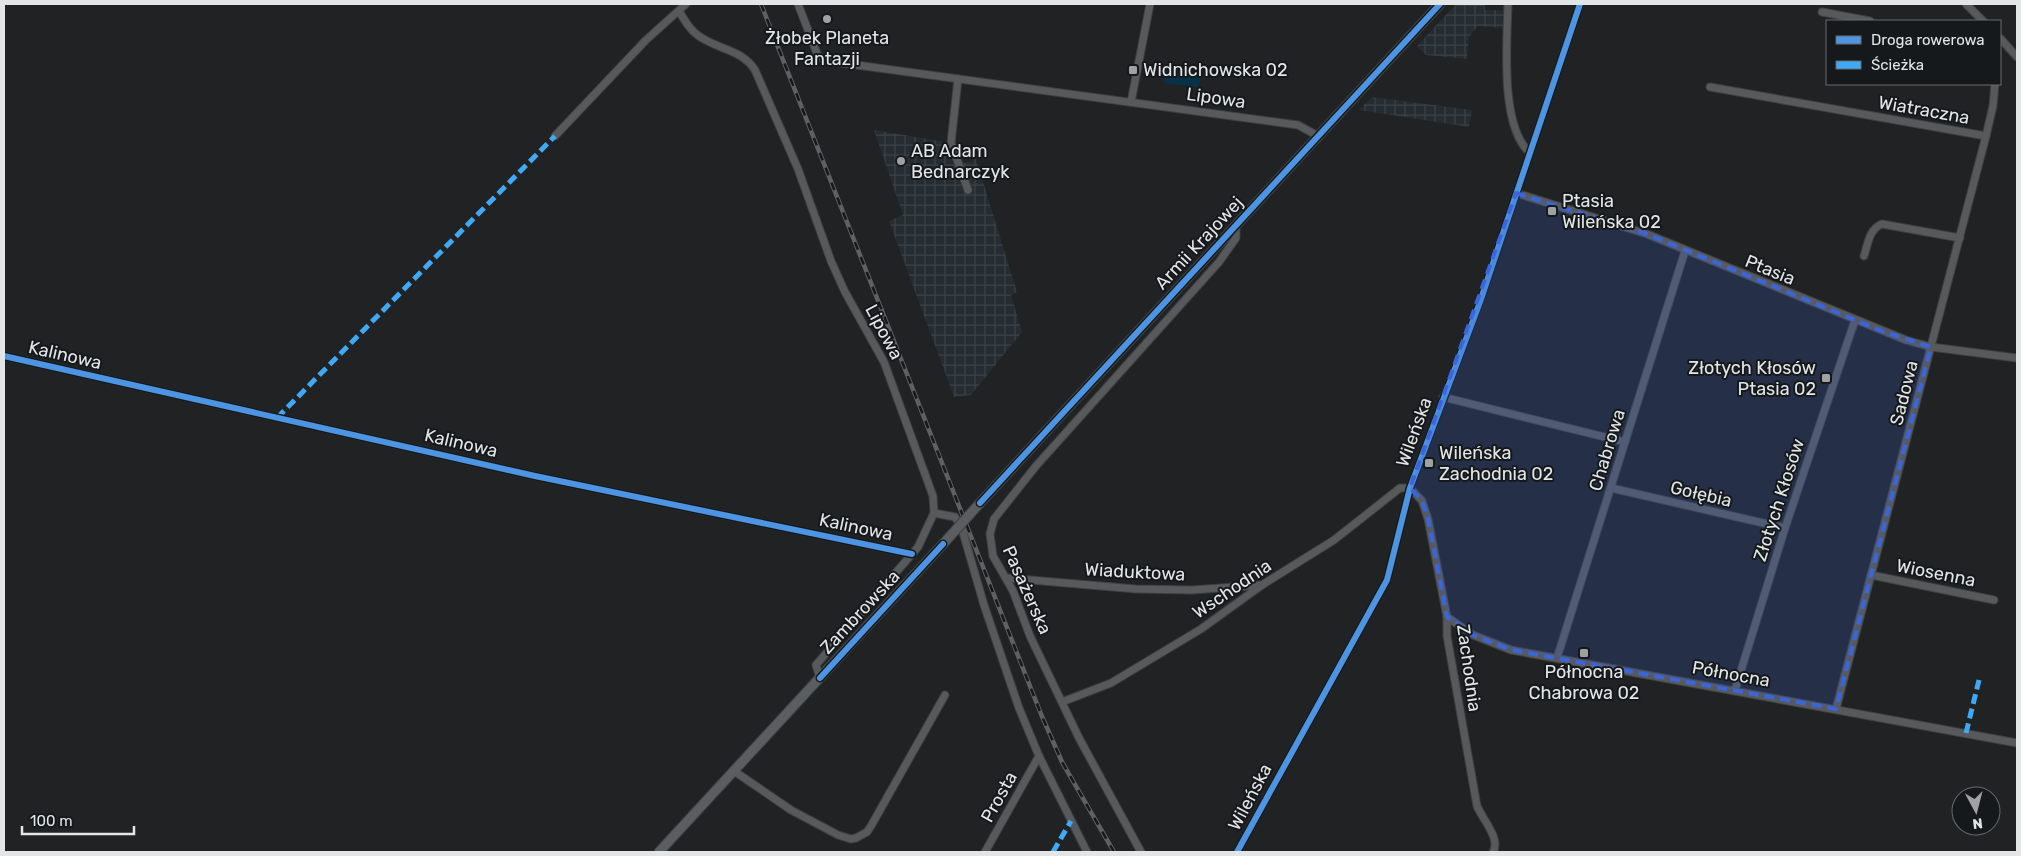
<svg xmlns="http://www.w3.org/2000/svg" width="2021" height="856" font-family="Rubik,sans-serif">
<defs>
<pattern id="industrial-grid" width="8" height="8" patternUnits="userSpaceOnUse" patternTransform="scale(1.25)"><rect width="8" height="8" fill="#262d32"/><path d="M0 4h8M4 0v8" fill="none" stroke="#3b4146"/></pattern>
</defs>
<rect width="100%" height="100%" fill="#202224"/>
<!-- industrial -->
<g fill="url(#industrial-grid)">
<path d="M1456,4H1485V10H1504L1503,28L1478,26L1469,37L1467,59L1426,55L1417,46Z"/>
<path d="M1372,97L1472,110L1469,127L1359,110Z"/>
<path d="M874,130L946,142L947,152L965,163L976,159L1017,292L1011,295L1022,332L971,395L954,397L889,221L903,215Z"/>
</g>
<!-- park -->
<path fill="#063249" d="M1167,63L1201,79L1198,87L1163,83Z"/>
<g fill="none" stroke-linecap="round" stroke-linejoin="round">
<defs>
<g id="minor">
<path d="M798,4L818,56L827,61L1298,125L1318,136"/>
<path d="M1508,4C1507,42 1500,125 1529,152"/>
<path d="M1966,4L1983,21"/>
<path d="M679,11C685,21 691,32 702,38C721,50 742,50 755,70L798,169L831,261L845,292L884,362L933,496L934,513L918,547L816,665L820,678"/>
<path d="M1822,12L1870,21"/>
<path d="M2000,38L2017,57"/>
<path d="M958,79L951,143L968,190"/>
<path d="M1710,87L1986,136"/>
<path d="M1131,102L1150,4"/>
<path d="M555,136L646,40L686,4"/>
<path d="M1516,193L1647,234L1906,340L1931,347L2017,358"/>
<path d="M1864,256C1868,244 1869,229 1882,224L1960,238"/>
<path d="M4,356L535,476L912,554"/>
<path d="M1443,397L1625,442"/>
<path d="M1410,488L1422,501L1428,519L1447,617V636L1477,806C1483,820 1501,839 1493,852"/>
<path d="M1611,488L1785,528"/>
<path d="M934,513L955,517L962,529L984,605L1019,708L1039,756L1087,852"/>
<path d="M1871,575L1994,600"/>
<path d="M1007,578L1136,589L1192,590L1262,585"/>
<path d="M1447,617L1473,635L1511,650L2017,743"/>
<path d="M1557,658L1685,251"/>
<path d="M1735,690L1785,528L1855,320"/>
<path d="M1062,702L1111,683L1201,629L1262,585L1334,540L1400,488H1410"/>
<path d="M1836,709L1986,136L1993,106L1995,84"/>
<path d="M734,771L791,810L838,835L851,839L856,838L867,832L871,826L945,695"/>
<path d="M985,852L1039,756"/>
<path d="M1141,852L1079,738L1030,636L1013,591L993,556L990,534L994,519L1036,466L1219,262L1236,238V226"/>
<path d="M1237,852L1387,580L1410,488L1480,302L1580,4"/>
</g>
<g id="secondary">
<path d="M980,503L1440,4"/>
<path d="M659,852L943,544"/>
</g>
</defs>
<!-- minor casing -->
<use href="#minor" stroke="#3d4041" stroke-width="9"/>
<!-- secondary casing -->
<use href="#secondary" stroke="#3d4041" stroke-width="11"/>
<!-- minor -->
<use href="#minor" stroke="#58595b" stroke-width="7"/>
<!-- secondary -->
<use href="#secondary" stroke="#5b5e60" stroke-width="9"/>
<defs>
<path id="rail" d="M761,4L1041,714L1062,762L1114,852"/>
</defs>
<!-- rail casing -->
<use href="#rail" stroke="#5f6061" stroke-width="4.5"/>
<!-- rail -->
<use href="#rail" stroke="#16191b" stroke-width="2.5" stroke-dasharray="8" stroke-linecap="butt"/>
<defs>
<path id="secondary-bridge" d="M943,544L980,503"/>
</defs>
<!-- secondary-bridge casing -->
<use href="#secondary-bridge" stroke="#3d4041" stroke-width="11" stroke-linecap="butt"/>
<!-- secondary-bridge -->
<use href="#secondary-bridge" stroke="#5b5e60" stroke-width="9"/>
<!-- quiet -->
<g stroke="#3fa9f5" stroke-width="5" stroke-dasharray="10 5" stroke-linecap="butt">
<path d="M277,418L555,136"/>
<path d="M1966,733L1979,680"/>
<path d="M1053,852L1071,821"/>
</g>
<defs>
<g id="cycleway">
<path d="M4,356L535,476L912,554"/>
<path d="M980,503L1440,4"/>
<path d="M820,678L943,544"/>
<path d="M1237,852L1387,580L1410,488L1480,302L1580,4"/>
</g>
</defs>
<!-- cycleway casing -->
<use href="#cycleway" stroke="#16191b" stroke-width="9"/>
<!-- cycleway -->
<use href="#cycleway" stroke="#4d94e3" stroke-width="6"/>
</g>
<!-- marked area -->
<path fill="#3b65da" fill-opacity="0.2" stroke="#3b65da" stroke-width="4" stroke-dasharray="10 6" stroke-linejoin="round" d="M1516,193L1647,234L1882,331L1931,347L1836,709L1511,650L1473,635L1447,617L1428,519L1422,501L1410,488Z"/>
<!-- markers -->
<g fill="#9fa1a3" stroke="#16191b" stroke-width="2">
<circle cx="827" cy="19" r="5"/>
<rect x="1128" y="65" width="10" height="10" rx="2.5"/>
<circle cx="901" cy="161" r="5"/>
<rect x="1547" y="206" width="10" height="10" rx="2.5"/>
<rect x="1821" y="373" width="10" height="10" rx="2.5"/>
<rect x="1424" y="458" width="10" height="10" rx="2.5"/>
<rect x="1579" y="648" width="10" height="10" rx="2.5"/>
</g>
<g text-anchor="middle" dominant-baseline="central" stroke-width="4" stroke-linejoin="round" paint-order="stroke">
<!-- poi labels -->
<g font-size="18" fill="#e3e6e7" stroke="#16191b" text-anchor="start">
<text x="827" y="38" text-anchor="middle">Żłobek Planeta<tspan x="827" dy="21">Fantazji</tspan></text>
<text x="1143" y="70">Widnichowska 02</text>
<text x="911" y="151">AB Adam<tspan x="911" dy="21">Bednarczyk</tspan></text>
<text x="1562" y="201">Ptasia<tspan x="1562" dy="21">Wileńska 02</tspan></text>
<text x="1816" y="368" text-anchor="end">Złotych Kłosów<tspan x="1816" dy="21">Ptasia 02</tspan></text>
<text x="1439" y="453">Wileńska<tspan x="1439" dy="21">Zachodnia 02</tspan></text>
<text x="1584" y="672" text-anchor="middle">Północna<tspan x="1584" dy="21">Chabrowa 02</tspan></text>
</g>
<!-- street labels -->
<g font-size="18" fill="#e3e6e7" stroke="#16191b">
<text transform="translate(1216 98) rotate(8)">Lipowa</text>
<text transform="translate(1924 110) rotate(10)">Wiatraczna</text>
<text transform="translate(1199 243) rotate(-47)">Armii Krajowej</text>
<text transform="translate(1770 270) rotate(22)">Ptasia</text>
<text transform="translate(884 332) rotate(62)">Lipowa</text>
<text transform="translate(65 355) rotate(13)">Kalinowa</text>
<text transform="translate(1904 393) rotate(-76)">Sadowa</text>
<text transform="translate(1414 432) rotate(-70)">Wileńska</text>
<text transform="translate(461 443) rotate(13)">Kalinowa</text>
<text transform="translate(1607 450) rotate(-73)">Chabrowa</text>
<text transform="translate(1701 494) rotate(13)">Gołębia</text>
<text transform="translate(1779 500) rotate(-72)">Złotych Kłosów</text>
<text transform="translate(856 527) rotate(12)">Kalinowa</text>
<text transform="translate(1135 572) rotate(3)">Wiaduktowa</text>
<text transform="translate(1936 573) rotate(11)">Wiosenna</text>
<text transform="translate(1232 589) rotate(-34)">Wschodnia</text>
<text transform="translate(1027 590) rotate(66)">Pasażerska</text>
<text transform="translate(860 612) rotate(-47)">Zambrowska</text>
<text transform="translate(1469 668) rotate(82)">Zachodnia</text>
<text transform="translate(1731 674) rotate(10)">Północna</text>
<text transform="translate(999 797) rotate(-61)">Prosta</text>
<text transform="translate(1250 797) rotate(-62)">Wileńska</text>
</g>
</g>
<!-- border -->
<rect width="2021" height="856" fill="none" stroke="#e3e6e7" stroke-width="10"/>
<!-- legend -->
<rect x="1826" y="20" width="175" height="65" fill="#16191b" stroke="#686b6d"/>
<rect x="1836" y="36" width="25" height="8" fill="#4d94e3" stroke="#686b6d"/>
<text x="1871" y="45" font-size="15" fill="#e3e6e7">Droga rowerowa</text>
<rect x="1836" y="61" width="25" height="8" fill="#3fa9f5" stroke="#686b6d"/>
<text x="1871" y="70" font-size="15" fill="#e3e6e7">Ścieżka</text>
<!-- north arrow -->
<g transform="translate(1976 811) rotate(173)"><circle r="24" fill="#16191b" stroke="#686b6d"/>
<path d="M0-4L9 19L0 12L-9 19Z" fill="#9fa1a3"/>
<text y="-8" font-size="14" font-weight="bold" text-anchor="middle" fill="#e3e6e7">N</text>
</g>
<!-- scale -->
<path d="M22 826v8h112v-8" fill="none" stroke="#e3e6e7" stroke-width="2.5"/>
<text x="30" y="826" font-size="15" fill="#e3e6e7" stroke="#16191b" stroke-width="4" paint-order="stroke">100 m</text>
</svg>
